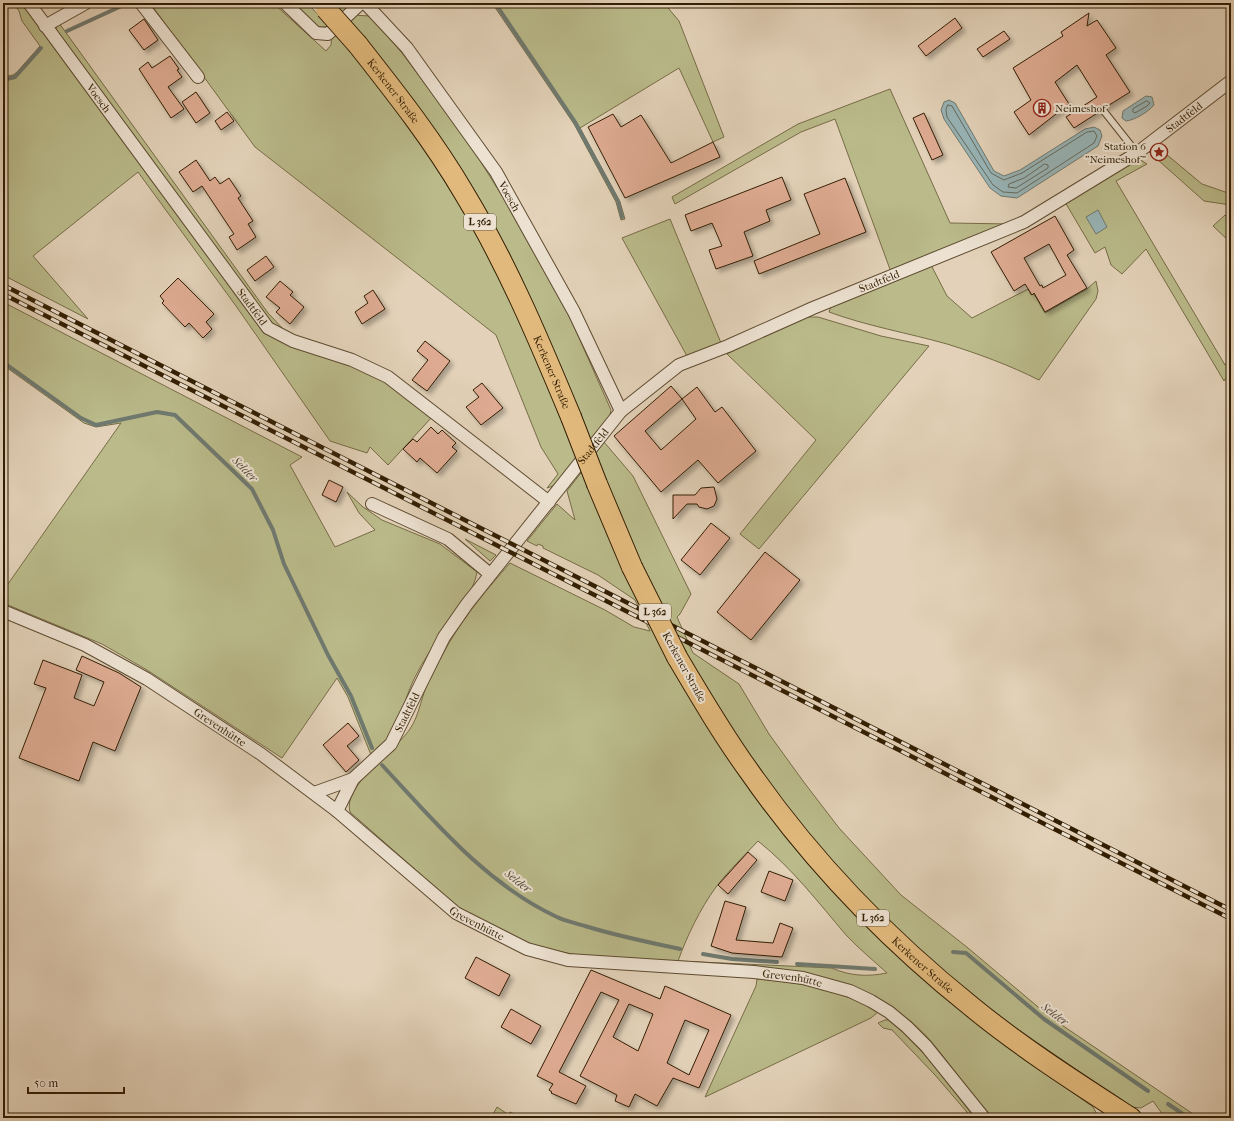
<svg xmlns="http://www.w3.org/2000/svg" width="1234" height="1121" font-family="'IM FELL French Canon',serif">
<defs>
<filter id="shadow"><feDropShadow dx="3.5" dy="3.5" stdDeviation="2" flood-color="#0004"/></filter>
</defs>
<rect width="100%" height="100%" fill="#e3d2b9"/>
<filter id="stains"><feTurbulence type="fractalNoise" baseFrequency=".005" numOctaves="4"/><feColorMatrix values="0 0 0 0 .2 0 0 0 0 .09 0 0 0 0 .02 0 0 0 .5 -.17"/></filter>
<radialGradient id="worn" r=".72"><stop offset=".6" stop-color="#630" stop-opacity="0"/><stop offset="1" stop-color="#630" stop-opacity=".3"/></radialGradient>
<!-- green -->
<g fill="#baba8a" stroke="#766c46" fill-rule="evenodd">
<path d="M13,3H22L254,320L269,335L351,365L385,382L432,417L388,465L370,447L367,453L330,441L236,306L138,172L33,256L88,319L3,275V77L13,75L17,72L40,46L22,21L19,11Z"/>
<path d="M150,3H273L326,51L331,45L332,33L327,27H314L291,3H307C387,85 449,183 516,276L327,3H347V10L352,15L370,16L402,53L467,140L533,245L572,322L611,410L610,415L556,485L547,488L558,474L541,447L496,335L255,147Z"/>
<path d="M492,3H664L679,21L724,137L713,142L679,68L580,128L620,202L625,219L621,220L616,202L574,124Z"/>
<path d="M59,23L268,313L288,334L276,329L55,31Z"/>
<path d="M890,89L950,223L1011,224L891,272L835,119L801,132L675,204L672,197L798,124Z"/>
<path d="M1154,144L1202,184L1231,194V205L1204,201L1149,152L1148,149Z"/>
<path d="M1139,159L1147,164L1116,181L1225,365L1231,357V371L1224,381L1146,249L1122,274L1111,265L1105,247L1095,253L1065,202Z"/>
<path d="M1225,215L1231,221V243L1213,226Z"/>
<path d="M670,219L721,343L687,356L622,238Z"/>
<path d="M931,265L947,296L972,318L1028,289L1031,295L1034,294L1045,313L1087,289L1096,281L1098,291L1096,299L1039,380C1009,365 979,354 947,344C908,333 867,326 829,312L832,304Z"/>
<path d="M3,302L302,457L290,465L335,547L375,530L359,513L347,492L363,507L382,520L440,544L477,572C474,592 457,610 446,627C435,643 423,661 414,679C402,704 397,740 371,755L348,697L337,678L282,758L147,670L102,644L3,603V591L121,423L96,427L84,423L3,365Z"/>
<path d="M799,317H818L881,336L929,346L759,549L740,534L816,440L727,354Z"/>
<path d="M604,442L633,476L691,594L680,614L677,617L693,653L739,684L769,734L803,781L839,828L901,895L968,948L1050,1017L1199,1118H1165L1153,1101L1141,1108L1131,1107L997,1015L934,965L870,903L818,845L755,767L721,718L662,613L594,455Z"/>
<path d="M584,469L751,789L1013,1050L1093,1107L1099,1118H994C970,1095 952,1066 930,1040C896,1002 852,983 803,973L576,955L535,946L477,918L458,907L350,812C342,786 396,750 410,729C420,714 421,696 429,681C436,668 442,655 449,643C466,614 488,588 510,563L605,610L634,627L650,631L635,600L598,575L543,548V546L538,544L537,546L527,541L557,504L575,520L567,491ZM758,841C792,868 818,902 846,935C859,949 873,960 887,973C867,977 850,976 832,968L678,961C687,936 700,909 716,887C729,870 744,856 758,841Z"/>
<path d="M465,539L496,555L490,561Z"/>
<path d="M757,979C802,983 837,988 878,1012L871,1018L705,1097L756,986Z"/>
<path d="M885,1020H891L926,1056L975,1118H972L935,1075L892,1030L883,1028L878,1023Z"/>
<path d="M497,1107L509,1115L510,1112L522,1118H491Z"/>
</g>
<!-- water -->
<g fill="#98b5b8" stroke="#6f796f">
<path d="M1146,96L1152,97L1154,105C1148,112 1135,120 1126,121L1122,118L1123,111Z"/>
<path d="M949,100L955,103L994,171L1004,176L1020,170L1085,129L1094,127L1100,130L1102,136L1098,146L1017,198L1001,196L990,188L944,119L941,110L944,102Z"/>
<path d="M1098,210L1107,227L1096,234L1086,217Z"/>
</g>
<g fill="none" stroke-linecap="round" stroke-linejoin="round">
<!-- shore -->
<g stroke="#656a5d" stroke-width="1">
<path d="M1147,101L1150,103L1147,106L1135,113L1133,112V109Z"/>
<path d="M948,105L952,106L991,173L1004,180L1022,173L1087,132L1094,131L1097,136L1094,143L1017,193L1003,192L993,185L947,117L946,110Z"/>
<path d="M1045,164L1048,165V168L1016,188L1008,187L1009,184L1024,178Z"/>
</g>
<!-- stream -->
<g stroke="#6f796f" stroke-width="4">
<path d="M495,3L575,122L618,201L622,217"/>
<path d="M67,31L128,3"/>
<path d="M3,80L15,77L41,48"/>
<path d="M3,362L81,418L96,425L157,412L175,415L252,489L273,530L284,564L328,655L351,696L372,748"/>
<path d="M382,765C434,821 486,884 557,917C565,921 576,923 585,926C617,936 648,942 680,949"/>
<path d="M953,952L966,953L1044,1019L1148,1091"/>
<path d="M703,954L732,959L777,962"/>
<path d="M797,964L875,969"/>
<path d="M1168,1104L1189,1118"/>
</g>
</g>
<!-- building -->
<g fill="#deab92" stroke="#321e02" fill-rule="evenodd" filter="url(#shadow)">
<path d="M1089,13L1087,26L1097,20L1116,48L1106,55L1130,92L1106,107L1101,106L1099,112L1074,128L1066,117L1097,97L1077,65L1055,82L1069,104L1029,135L1014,112L1031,100L1013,68L1063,36L1061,32Z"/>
<path d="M955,18L962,28L926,56L918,46Z"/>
<path d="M144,19L158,40L144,50L129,30Z"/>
<path d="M1004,31L1010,39L983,57L977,49Z"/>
<path d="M170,56L179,69L177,70L182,77L168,87L184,109L171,118L139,69L148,62L152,68Z"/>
<path d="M196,92L210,113L196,123L182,102Z"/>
<path d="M227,112L234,121L221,130L215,121Z"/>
<path d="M924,113L943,155L932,160L913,118Z"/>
<path d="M613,114L621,127L641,115L671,163L713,142L720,157L625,198L588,127Z"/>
<path d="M196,160L210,181L215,177L220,184L229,178L241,196L238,198L253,221L248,224L256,237L237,250L229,237L234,234L202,186L193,192L179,172Z"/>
<path d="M782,177L791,200L766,210L770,221L744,232L753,256L716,269L709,250L722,246L712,223L691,231L685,215Z"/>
<path d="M845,178L866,232L759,274L754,261L820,234L804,194Z"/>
<path d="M1055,216L1074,250L1067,255L1087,288L1045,312L1034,293L1032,295L1025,284L1014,291L991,252ZM1049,244L1066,275L1043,288L1042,285L1040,286L1024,258Z"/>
<path d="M266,256L274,267L255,281L247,270Z"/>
<path d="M178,278L214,314L206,322L212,329L203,338L189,323L185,327L162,303L164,301L160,296Z"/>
<path d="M280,281L293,292L290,295L304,307L290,324L276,312L280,308L266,297Z"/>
<path d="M373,290L385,309L362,324L355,312L368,303L364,296Z"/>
<path d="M425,341L450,361L427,391L412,380L428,360L417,351Z"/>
<path d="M482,383L503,408L481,425L466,407L479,397L473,390Z"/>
<path d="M671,386L682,399L697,387L715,412L722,407L756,451L718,483L698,460L661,492L614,436ZM682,399L696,419L661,450L645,431Z"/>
<path d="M431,427L438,434L442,430L456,443L452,447L457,451L437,473L420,458L417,462L403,449L413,439L417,442Z"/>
<path d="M329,480L343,487L336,502L322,495Z"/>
<path d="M714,487L717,499L714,506L707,509L699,507L697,504H687L673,519V495H695L701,488Z"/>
<path d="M711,523L730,538L700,575L681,560Z"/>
<path d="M765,552L800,580L751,640L717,612Z"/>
<path d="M82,656L119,673L141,687L115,751L93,742L79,781L19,758L46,688L34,684L43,660L82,675L74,698L94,706L104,682L76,670Z"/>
<path d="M348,723L359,736L347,746L359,760L346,772L323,745Z"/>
<path d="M748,852L757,860L728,894L718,885Z"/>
<path d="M769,871L793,880L785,901L761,892Z"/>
<path d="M725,901L746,907L736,940L773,943L780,923L793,928L782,957L732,953L711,946Z"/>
<path d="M476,957L510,975L499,996L465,978Z"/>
<path d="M591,970L660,999L665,986L731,1015L699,1088L673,1078L657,1106L635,1094L629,1107L615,1101L617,1095L580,1076L619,1000L601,992L559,1072L586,1086L576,1104L551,1093L552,1092L549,1090L553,1084L537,1076ZM629,1004L653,1014L638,1051L613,1037ZM685,1020L709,1030L689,1075L667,1063Z"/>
<path d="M511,1009L541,1026L531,1044L501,1027Z"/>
</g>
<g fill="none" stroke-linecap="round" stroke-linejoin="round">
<defs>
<path id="service" d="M1103,110L1137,153"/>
<g id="minor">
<path id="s1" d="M29,3L268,328L293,341L352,360L388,377L549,502"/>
<path d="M141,3L198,77"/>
<path d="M285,3L316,33L328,34L361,3"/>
<path id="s2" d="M365,3L407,48L496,172L574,312L621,411"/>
<path d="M45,26L86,3"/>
<path d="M372,504L448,539L490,574"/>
<path id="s3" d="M3,611L85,645L147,679L261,754L337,811L456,913L527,949L568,960L754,972L803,978L850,991L871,1001L889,1012L907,1027L926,1046L984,1118"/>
<path d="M314,793L353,779"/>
<path id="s4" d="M337,811L353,779L391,744L444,637L467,604L621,411L679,365L728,346L813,308L1024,222L1137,153L1231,81"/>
</g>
<g id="primary">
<path id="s5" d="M358,45C395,92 433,140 464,193C507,264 539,340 571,417"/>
<path d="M597,484L632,567"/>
<path id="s6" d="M677,657C700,696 723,735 749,771C811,860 887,939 972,1007C1022,1048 1077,1083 1131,1118"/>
</g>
</defs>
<!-- service casing -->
<use href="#service" stroke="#5e4b30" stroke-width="8"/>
<!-- minor casing -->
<use href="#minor" stroke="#5e4b30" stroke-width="14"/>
<!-- primary casing -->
<use href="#primary" stroke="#321e02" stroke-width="22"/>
<!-- service -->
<use href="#service" stroke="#ede2d2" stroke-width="6"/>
<!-- minor -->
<use href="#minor" stroke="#ede2d2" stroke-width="12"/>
<!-- primary -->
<use href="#primary" stroke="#e2b97c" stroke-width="20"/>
<defs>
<g id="rail">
<path d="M3,285L1231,910"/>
<path d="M3,294L1231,919"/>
</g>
</defs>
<!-- rail casing -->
<use href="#rail" stroke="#321e02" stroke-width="4.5"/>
<!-- rail -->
<use href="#rail" stroke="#ede2d2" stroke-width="3" stroke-dasharray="9" stroke-linecap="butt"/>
<defs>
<g id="primary-bridge">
<path d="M326,9L358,45"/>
<path d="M571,417L597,484"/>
<path d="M632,567L677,657"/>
</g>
</defs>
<!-- primary-bridge casing -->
<use href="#primary-bridge" stroke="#321e02" stroke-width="22" stroke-linecap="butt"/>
<!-- primary-bridge -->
<use href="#primary-bridge" stroke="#e2b97c" stroke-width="20"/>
</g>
<!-- icons -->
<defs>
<symbol id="building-ring" viewBox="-11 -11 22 22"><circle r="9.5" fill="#ede2d2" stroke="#8f2418" stroke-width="1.5"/><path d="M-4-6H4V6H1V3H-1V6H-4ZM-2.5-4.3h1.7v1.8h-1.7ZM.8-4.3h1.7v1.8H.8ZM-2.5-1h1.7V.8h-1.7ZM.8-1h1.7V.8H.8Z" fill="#8f2418"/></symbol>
<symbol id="sight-ring" viewBox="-11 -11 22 22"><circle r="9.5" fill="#ede2d2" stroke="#8f2418" stroke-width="1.5"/><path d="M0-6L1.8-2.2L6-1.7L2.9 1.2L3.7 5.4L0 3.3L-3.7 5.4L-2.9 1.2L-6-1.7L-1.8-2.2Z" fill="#8f2418"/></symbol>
</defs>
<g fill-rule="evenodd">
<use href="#building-ring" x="1032" y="98" width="20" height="20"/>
<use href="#sight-ring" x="1149" y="142" width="20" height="20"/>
</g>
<g text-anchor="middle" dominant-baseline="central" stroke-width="4" stroke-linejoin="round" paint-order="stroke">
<!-- shield labels -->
<g fill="#ede2d2" stroke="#6a5940" stroke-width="1">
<rect x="464" y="214" width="32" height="16" rx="3"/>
<rect x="639" y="604" width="32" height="16" rx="3"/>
<rect x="857" y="910" width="32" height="16" rx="3"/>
</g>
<g font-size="10" font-weight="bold" fill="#321e02">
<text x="480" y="222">L 362</text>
<text x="655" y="612">L 362</text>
<text x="873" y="918">L 362</text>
</g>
<!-- street labels -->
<g font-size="11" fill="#321e02" stroke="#ede2d2">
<text stroke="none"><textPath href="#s5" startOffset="58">Kerkener Straße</textPath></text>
<text stroke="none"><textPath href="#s1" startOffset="118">Voesch</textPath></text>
<text stroke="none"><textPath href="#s4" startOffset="1133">Stadtfeld</textPath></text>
<text stroke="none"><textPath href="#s2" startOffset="242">Voesch</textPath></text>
<text stroke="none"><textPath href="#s4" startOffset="785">Stadtfeld</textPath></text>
<text stroke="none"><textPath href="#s1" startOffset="377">Stadtfeld</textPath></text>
<text stroke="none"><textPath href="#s5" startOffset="382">Kerkener Straße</textPath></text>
<text stroke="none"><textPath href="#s4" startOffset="449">Stadtfeld</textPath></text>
<text transform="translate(684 667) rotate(61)">Kerkener Straße</text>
<text stroke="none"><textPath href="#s4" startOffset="123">Stadtfeld</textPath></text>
<text stroke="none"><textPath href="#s3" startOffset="247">Grevenhütte</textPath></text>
<text stroke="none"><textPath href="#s3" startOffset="571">Grevenhütte</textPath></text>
<text stroke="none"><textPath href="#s6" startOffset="396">Kerkener Straße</textPath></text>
<text stroke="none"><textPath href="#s3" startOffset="895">Grevenhütte</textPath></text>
</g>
<!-- poi labels -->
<g font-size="11" fill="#321e02" stroke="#ede2d2" text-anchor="start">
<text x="1055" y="108">Neimeshof</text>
<text x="1146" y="146" text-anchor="end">Station 6<tspan x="1146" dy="13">"Neimeshof"</tspan></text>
</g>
<!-- water labels -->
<g font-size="12" font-style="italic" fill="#514b39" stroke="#ede2d2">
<text transform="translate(245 469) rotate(45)">Selder</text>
<text transform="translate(518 881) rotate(38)">Selder</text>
<text transform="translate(1055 1014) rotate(37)">Selder</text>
</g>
</g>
<!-- margin -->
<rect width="1234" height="1121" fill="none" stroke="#e3d2b9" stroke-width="16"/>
<rect x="4" y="4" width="1226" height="1113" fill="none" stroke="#321e02" stroke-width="2"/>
<rect x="8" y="8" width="1218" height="1105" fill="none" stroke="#321e02"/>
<!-- scale -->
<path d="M28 1087v6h96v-6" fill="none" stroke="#321e02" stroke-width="2"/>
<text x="34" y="1087" font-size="12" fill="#321e02" stroke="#ede2d2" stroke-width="3" paint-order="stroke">50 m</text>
<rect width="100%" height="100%" filter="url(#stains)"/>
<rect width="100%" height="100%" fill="url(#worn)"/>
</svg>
